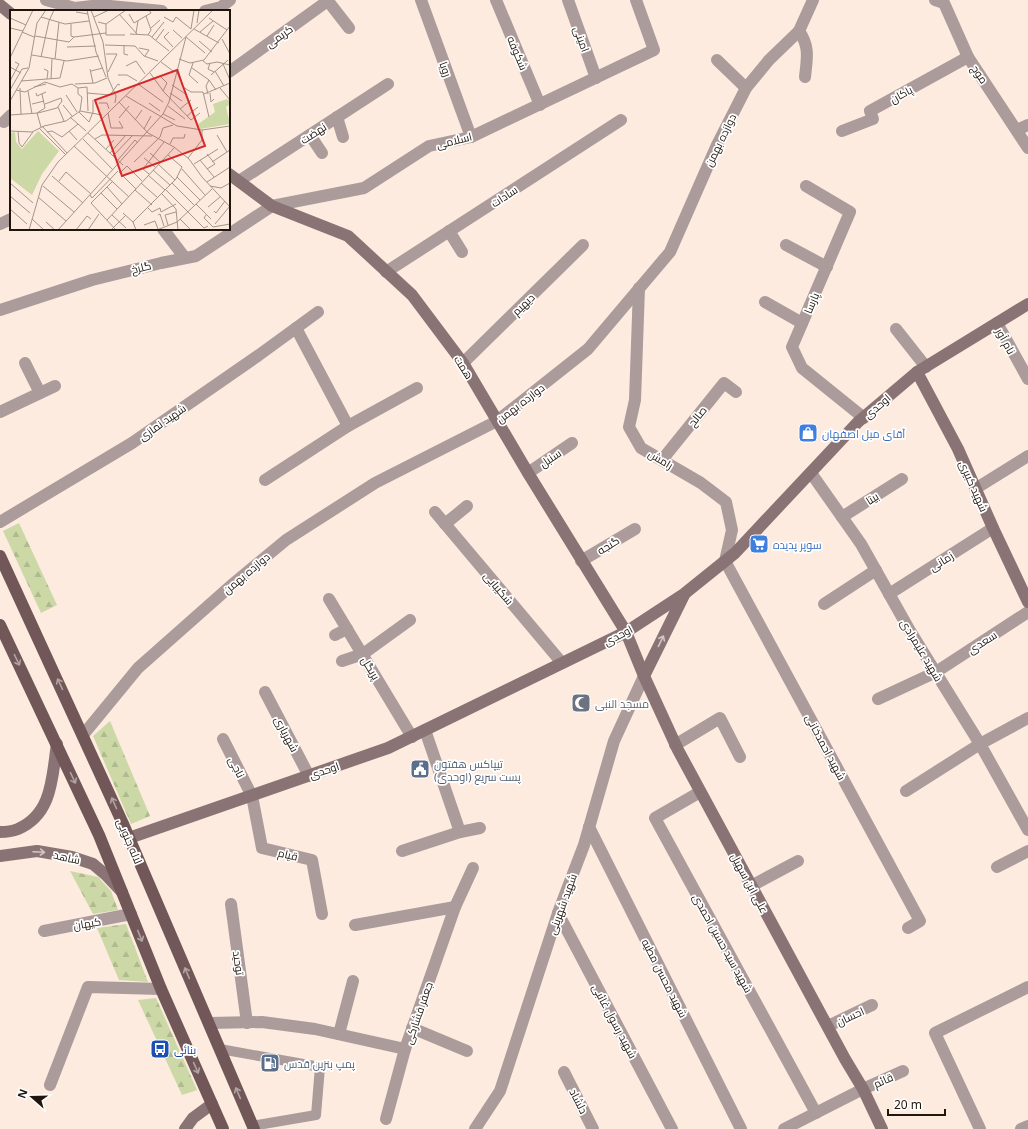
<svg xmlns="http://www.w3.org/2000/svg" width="1028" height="1129" font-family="'Noto Sans',Cairo,sans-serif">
<defs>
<pattern id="forest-firs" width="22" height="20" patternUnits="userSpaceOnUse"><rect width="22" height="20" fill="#ccd9a6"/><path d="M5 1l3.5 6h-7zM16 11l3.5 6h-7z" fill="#afba8e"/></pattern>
</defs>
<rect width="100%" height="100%" fill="#fcebde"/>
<!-- forest -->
<g fill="url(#forest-firs)">
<path d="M19,523L57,605L41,613L3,531Z"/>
<path d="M110,721L150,816L131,824L93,736Z"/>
<path d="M70,871L98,877L111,891L118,910L93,914Z"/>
<path d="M126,924L148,982L119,980L97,928Z"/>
<path d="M156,998L197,1090L182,1095L138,1000Z"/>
</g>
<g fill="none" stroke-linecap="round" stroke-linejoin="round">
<!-- lane -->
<path stroke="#ab9b9b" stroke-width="10" d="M220,1049L320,1067L316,1115L252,1126"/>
<!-- street -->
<g stroke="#ab9b9b" stroke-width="12">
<path d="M46,0L75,8L100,5L162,11"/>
<path d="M421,0L471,137"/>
<path d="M496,0L540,105"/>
<path d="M568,0L596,78"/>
<path d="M935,0L944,3L968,57L1028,148"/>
<path d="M328,1L349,28"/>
<path d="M205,11L221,7L230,0"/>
<path d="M799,31C810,47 807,58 805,77"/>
<path d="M717,60L746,88"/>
<path d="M229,72L329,0"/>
<path d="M337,117L343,137"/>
<path d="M4,122L11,115"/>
<path d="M1017,130L1028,125"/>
<path d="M842,131L873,119L870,111L968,57"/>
<path d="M310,135L322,153"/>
<path d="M239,181L388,84"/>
<path d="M806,186L850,212L792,347L802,368L864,418"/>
<path d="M0,224L11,219"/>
<path d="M163,229L185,258"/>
<path d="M449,231L462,252"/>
<path d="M786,245L827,267"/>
<path d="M386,272L621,120"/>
<path d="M639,288L635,400L629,427L641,448L701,483L726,502L732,530L725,561L920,921L908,928"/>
<path d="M765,302L802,323"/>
<path d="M0,310L92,280L161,263L196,256L272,206L364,188L429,146L471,137L654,50L636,0"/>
<path d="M997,323L1028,379"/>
<path d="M296,328L348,426"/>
<path d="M896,329L926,367"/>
<path d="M25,363L40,393"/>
<path d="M463,363L583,245"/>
<path d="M0,412L55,386"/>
<path d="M662,460L724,383L736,392"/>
<path d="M528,473L572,443"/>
<path d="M811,473L861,544L910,631L980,744L1028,830"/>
<path d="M265,480L348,426L417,388"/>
<path d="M975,489L1028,456"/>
<path d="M435,512L562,663"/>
<path d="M842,517L902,479"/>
<path d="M0,522L132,443L259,355L318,312"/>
<path d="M445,524L467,506"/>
<path d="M581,561L635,529"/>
<path d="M889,594L993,528"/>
<path d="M329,599L412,737"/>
<path d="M824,604L876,570"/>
<path d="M335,635L347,629"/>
<path d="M342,661L363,654L410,620"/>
<path d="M265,692L309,776"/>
<path d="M878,699L936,672L1028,612"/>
<path d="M425,730L460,832"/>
<path d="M83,735L138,668L234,583L286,540L375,483L497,421L588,349L670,252L717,145L746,88L769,60L799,31L813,0"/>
<path d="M223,739L252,796L262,848L312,860L322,914"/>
<path d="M675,745L720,718L740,757"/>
<path d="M906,791L980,744L1028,718"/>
<path d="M700,792L655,818L816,1113"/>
<path d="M589,827L741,1129"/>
<path d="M402,851L460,832L480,828"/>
<path d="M997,867L1028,851"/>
<path d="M751,886L798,861"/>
<path d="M231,904L247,1023"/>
<path d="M455,907L473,868"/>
<path d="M558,913L672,1129"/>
<path d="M44,931L131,914"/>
<path d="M209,1023L262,1022L315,1029L405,1049L455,907L355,925"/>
<path d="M828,1026L872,1005"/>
<path d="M412,1028L467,1051"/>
<path d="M339,1034L353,981"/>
<path d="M564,1072L593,1129"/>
<path d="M50,1085L88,987L161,989"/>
<path d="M386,1119L405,1049"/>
<path d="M475,1129L500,1091L558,913L584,845L614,741L644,676"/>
<path d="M784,1129L863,1089L903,1071"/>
<path d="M980,1129L935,1033L1028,987"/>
<path d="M1021,1129L1028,1126"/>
</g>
<!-- secondary -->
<g stroke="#8a7374" stroke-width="12">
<path d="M0,5L11,14"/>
<path d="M229,174L272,206L348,236L412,295L463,363L528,473L626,632L644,676L678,750L845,1059L863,1089L882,1129"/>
<path d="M917,372L958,449L993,528L1028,602"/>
<path d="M644,676L684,595"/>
<path d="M0,832C6,832 13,831 18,829C53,814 52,776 57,744"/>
<path d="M129,838L388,748L626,632L684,594L735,553L858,422L917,372L1028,304"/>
<path d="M0,856L37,851L72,857L93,864L106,875L122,892"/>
<path d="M185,1129L193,1118L212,1104"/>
</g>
<!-- primary -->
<g stroke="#725758" stroke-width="12">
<path d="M0,556L124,826L254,1129"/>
<path d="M0,625L99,835L161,989L223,1129"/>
</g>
</g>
<!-- one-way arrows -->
<defs><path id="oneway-shaft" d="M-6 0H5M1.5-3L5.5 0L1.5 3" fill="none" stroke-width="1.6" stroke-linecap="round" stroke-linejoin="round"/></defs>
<g stroke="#d0c7c7">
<use href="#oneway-shaft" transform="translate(661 641) rotate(-64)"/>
<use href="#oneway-shaft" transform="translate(39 852) rotate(3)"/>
</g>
<g stroke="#b1a3a3">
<use href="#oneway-shaft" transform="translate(17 660) rotate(64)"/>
<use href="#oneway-shaft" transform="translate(60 684) rotate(-115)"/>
<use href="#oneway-shaft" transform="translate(73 778) rotate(65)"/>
<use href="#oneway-shaft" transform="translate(114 803) rotate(-114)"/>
<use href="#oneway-shaft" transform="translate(140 936) rotate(68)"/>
<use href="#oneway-shaft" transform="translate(187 973) rotate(-113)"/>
<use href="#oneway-shaft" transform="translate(196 1068) rotate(66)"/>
<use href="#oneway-shaft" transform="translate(238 1093) rotate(-113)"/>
</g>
<!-- icons -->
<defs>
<symbol id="shop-square" viewBox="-11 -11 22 22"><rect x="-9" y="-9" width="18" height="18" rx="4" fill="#3f7fe0" stroke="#fff"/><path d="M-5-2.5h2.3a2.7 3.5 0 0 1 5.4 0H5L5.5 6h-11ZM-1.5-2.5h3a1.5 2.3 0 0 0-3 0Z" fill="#fff"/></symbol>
<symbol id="supermarket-square" viewBox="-11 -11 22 22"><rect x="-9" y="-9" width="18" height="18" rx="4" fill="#3f7fe0" stroke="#fff"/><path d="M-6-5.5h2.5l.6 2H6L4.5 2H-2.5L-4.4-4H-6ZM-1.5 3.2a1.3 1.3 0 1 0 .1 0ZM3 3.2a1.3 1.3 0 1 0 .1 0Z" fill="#fff"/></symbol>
<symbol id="mosque-square" viewBox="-11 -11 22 22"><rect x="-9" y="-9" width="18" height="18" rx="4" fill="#6b7280" stroke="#fff"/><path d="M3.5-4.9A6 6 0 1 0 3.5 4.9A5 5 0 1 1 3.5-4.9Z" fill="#fff"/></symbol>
<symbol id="civic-square" viewBox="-11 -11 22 22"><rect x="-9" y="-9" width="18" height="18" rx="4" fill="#5c6f8a" stroke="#fff"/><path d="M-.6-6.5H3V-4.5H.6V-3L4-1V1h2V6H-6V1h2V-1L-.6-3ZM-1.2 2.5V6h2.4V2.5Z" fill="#fff"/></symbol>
<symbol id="bus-square" viewBox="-11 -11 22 22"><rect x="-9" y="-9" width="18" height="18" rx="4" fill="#1a4fb4" stroke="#fff"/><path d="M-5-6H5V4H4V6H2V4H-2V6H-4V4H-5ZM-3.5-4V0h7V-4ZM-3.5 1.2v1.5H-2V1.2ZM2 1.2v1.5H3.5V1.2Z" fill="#fff"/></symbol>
<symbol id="fuel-square" viewBox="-11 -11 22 22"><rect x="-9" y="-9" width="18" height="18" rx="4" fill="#5c6f8a" stroke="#fff"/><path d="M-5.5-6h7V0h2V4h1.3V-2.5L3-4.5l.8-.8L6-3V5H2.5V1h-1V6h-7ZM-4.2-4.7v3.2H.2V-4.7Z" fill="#fff"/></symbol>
</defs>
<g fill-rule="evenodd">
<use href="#shop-square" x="797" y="422" width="22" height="22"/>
<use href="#supermarket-square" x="748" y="533" width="22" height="22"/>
<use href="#mosque-square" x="570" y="692" width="22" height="22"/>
<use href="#civic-square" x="409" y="758" width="22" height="22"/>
<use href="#bus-square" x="149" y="1038" width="22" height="22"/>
<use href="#fuel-square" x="259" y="1052" width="22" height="22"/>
</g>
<g text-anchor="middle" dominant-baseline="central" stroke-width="3.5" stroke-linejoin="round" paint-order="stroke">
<!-- street labels -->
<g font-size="11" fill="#20160e" stroke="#fff">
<text transform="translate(279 36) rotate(-36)">کریمی</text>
<text transform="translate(582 39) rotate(70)">امینی</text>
<text transform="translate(518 53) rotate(67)">شکوفه</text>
<text transform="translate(446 69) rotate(70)">رویا</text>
<text transform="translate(980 74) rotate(56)">موج</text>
<text transform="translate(901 94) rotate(-29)">پاکان</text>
<text transform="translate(313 133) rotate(-33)">نهضت</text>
<text transform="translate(454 140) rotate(-14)">اسلامی</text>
<text transform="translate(720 140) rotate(-64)">دوازده بهمن</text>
<text transform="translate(504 196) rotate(-33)">سادات</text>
<text transform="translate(141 267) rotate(-14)">گلرخ</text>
<text transform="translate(811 303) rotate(-67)">پارسا</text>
<text transform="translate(523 304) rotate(-44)">دیهیم</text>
<text transform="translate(1006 341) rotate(61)">نام آور</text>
<text transform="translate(464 367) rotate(57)">همت</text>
<text transform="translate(520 403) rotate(-37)">دوازده بهمن</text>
<text transform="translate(877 406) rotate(-41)">اوحدی</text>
<text transform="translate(697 416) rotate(-51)">صالح</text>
<text transform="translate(162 422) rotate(-35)">شهید نمازی</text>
<text transform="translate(550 458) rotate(-35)">سنبل</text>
<text transform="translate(661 459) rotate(31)">رامش</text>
<text transform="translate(974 486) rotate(66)">شهید کبیری</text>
<text transform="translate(872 498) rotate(-33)">بیتا</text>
<text transform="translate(608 545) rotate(-31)">گنجه</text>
<text transform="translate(941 561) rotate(-32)">زمانی</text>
<text transform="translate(246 573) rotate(-40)">دوازده بهمن</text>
<text transform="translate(499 588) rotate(50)">شکیبایی</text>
<text transform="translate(618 635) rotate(-28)">اوحدی</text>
<text transform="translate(982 642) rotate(-33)">سعدی</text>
<text transform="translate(922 650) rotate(59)">شهید علیمرادی</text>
<text transform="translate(371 668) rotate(59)">پریگل</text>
<text transform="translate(287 734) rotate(62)">شهریاری</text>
<text transform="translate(826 747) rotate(62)">شهید احمدخانی</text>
<text transform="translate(237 767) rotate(63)">ناجی</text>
<text transform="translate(324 770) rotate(-19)">اوحدی</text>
<text transform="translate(130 841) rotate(67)">لاله جنوبی</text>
<text transform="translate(288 854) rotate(13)">قیام</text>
<text transform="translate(67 857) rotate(13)">شاهد</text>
<text transform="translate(750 883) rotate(62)">علی ابن سهیل</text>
<text transform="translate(562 904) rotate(-70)">شهید شهرینی</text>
<text transform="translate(87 923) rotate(-10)">کیهان</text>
<text transform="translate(723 943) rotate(61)">شهید سید حسین احمدی</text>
<text transform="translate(239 963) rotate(82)">توحید</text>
<text transform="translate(665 978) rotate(63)">شهید محسن مطیه</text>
<text transform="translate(418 1013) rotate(-71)">جعفر فشارکی</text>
<text transform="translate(850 1016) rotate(-25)">احسان</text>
<text transform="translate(615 1021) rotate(62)">شهید رسول غائبی</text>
<text transform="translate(883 1080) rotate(-24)">قائم</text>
<text transform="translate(579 1101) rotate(63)">دلشاد</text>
</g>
<!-- shop labels -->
<g font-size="11" fill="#366cbe" stroke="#fff" text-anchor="start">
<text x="822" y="433">آقای مبل اصفهان</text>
<text x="773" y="544">سوپر پدیده</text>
</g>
<!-- worship labels -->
<g font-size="11" fill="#5b616d" stroke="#fff" text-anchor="start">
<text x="595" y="703">مسجد النبی</text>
</g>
<!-- service labels -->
<g font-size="11" fill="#4e5e75" stroke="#fff" text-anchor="start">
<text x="434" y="763">تیپاکس هفتون<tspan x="434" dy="13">(اوحدی) پست سریع</tspan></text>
<text x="284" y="1063">پمپ بنزین قدس</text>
</g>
<!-- transit labels -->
<g font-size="11" fill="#164399" stroke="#fff" text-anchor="start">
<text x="174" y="1049">بنائی</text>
</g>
</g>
<!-- overview -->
<g transform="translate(10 10)">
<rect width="220" height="220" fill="#fcebde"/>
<path d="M217,89L220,91V94L216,97L220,114L190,119L187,115L205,102L203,94ZM28,121L49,141L32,164L22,185L0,168V123L5,122L6,132L12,139Z" fill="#ccd9a6"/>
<path fill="none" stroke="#a4968b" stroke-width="1" d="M77,0L86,42L96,67M81,0L93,32L98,68L106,86L105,93M66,2L78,4M109,4L127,24M119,4L124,13L141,3L139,0M136,6L141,20L138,25M31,7L55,14L79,11M84,7L99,0M154,7L163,12L166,7L181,19M0,8L16,15M199,8L217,20M88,12L96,14V25H115M27,13L36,0M187,13L189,0M61,14V26L64,27M96,14L116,0M0,18L13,21M141,18L150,10M181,19L184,0M184,19L209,33M163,20L172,28M12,22L24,27M159,22L154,27L163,37M190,22L203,11M126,23L128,11M120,24L139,25L159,41M25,26L59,32L64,27M197,26L204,15M64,27L96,23M142,27L154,12M212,29L220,44M146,30L154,19M189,31L202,42M95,35L125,36L134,46L148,51M114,35V44L118,45M57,37L86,36M129,38L139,40L135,46M96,44H107L98,62M22,45L57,51L89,46M31,47L39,11L44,0M0,48L23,0M45,49L49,12M169,49L180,53L194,50L220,16M193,51L197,54L207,52L220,55M151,52L163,61M183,53L179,65L188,73M200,53L198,59L204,62M213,54L220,70M116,56L126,51L135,64M0,57L11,63M182,58L199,70L206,80M34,59L38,61L37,69M80,59L83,73M168,59L173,77L181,82H193L199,107M81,61L93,58M205,61L214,76M140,63L154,82L181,110L190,103M108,65H117L127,71M201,65L218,50M150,66L157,73L153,81M41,69L42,49M0,71L9,54L5,52M11,71L50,68L54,51M65,74L85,73L97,68M128,74L153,92M162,75L177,85M24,77L36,74M10,78L11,105M68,78V84L72,87L70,101M210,78L220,90M0,80L12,59L18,58M6,80L15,82L35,72L50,77L62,74L68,78L77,77L78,101M18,81L22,104M26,83L27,86L36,82M77,83L100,85L108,74L110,75M160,83L172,91M200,83L201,92L204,89M194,84L220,73M198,84L196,76L199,70M56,85L67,102M116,86L167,116L192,120L220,116M0,91L19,58L27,13M109,92L138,123L164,137L179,149L192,167L220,197M89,93H97L99,99M139,93L150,101M22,94L34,91M53,95L62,106M158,96L175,109M48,97L54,111M170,99L181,90M69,102L79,112L83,102V90M27,103L35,98L32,84M27,103L31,117M98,103L101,118H113L109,111M153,104L165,110M0,105L28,103L47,98L52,91L51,88L35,94M177,106L188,97M60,107L76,121M109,108L119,96M125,110L132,100M32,116L57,143M29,118L55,144M134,119L141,106M0,121L22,122L34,116L56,111L70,101L92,105M8,121L9,133L12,137L23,122M59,121L67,130M37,122L42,121L52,127L68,114M78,123L113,155M207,125L217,142M73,129L103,160M85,129L92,125L142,126M160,134L163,128H174L175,124M64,136L119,187M96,139L104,130M100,143L115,126M140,143L150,152M158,145L172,157M103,146L122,126M134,148L145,157M178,148L192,130V120M108,150L125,130L128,133M190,150L204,167M124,152L150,127L153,118L163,115M202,152L220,140M148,154L165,170M184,154L208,139M172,159L195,185M197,159L205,154L197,144M143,160L160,175M109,162L126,179M110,163L117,156L132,171M139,164L133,159L154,132M138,165L155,180M42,166L73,193M167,167L190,190M49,171L56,162L81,184M103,171L81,193L106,220M197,172L220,157M0,173L23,193M131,173L148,188M162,173L184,195M33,176L64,202M200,176L211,178L220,173M97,177L112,194M125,180L142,195M156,180L194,218L198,216M91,183L107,199M152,184L166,199L168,220M80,185L82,188L108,161M0,186L20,203M28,187L56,211M186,194L201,209M198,197L210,187M138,198L142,202L150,198L151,202L166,194M0,199L17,214M204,201L206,203L215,191M113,203L123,212L126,220M102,205L116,218M148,205L150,204L154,216M196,205L194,208L203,217L220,214M22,209L34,220M170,209L181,220M97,210L164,138M36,212L45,220M123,212L166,169L172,157M205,214L220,196M134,215L145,211L148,219M158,215L155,205L166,202M19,220L32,175L48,152L203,0M48,220L153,104L159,92L176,27L195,43M66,220L77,206L81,209M78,220L89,204M101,220L116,205M147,220L167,212L202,179"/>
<path fill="#d62828" fill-opacity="0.15" stroke="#d62828" stroke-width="2" d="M167,60L195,136L112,166L85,90Z"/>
<rect width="220" height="220" fill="none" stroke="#20160e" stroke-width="2"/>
</g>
<!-- north arrow -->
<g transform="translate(32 1097) rotate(290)" stroke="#ffffff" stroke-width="3" paint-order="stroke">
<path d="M0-3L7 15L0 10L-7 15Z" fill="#20160e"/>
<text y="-6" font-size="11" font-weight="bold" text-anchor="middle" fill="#20160e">N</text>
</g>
<!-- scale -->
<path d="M888 1109v6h57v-6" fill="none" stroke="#20160e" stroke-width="2"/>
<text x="894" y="1109" font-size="12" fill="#20160e" stroke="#ffffff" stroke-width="3" paint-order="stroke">20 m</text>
</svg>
